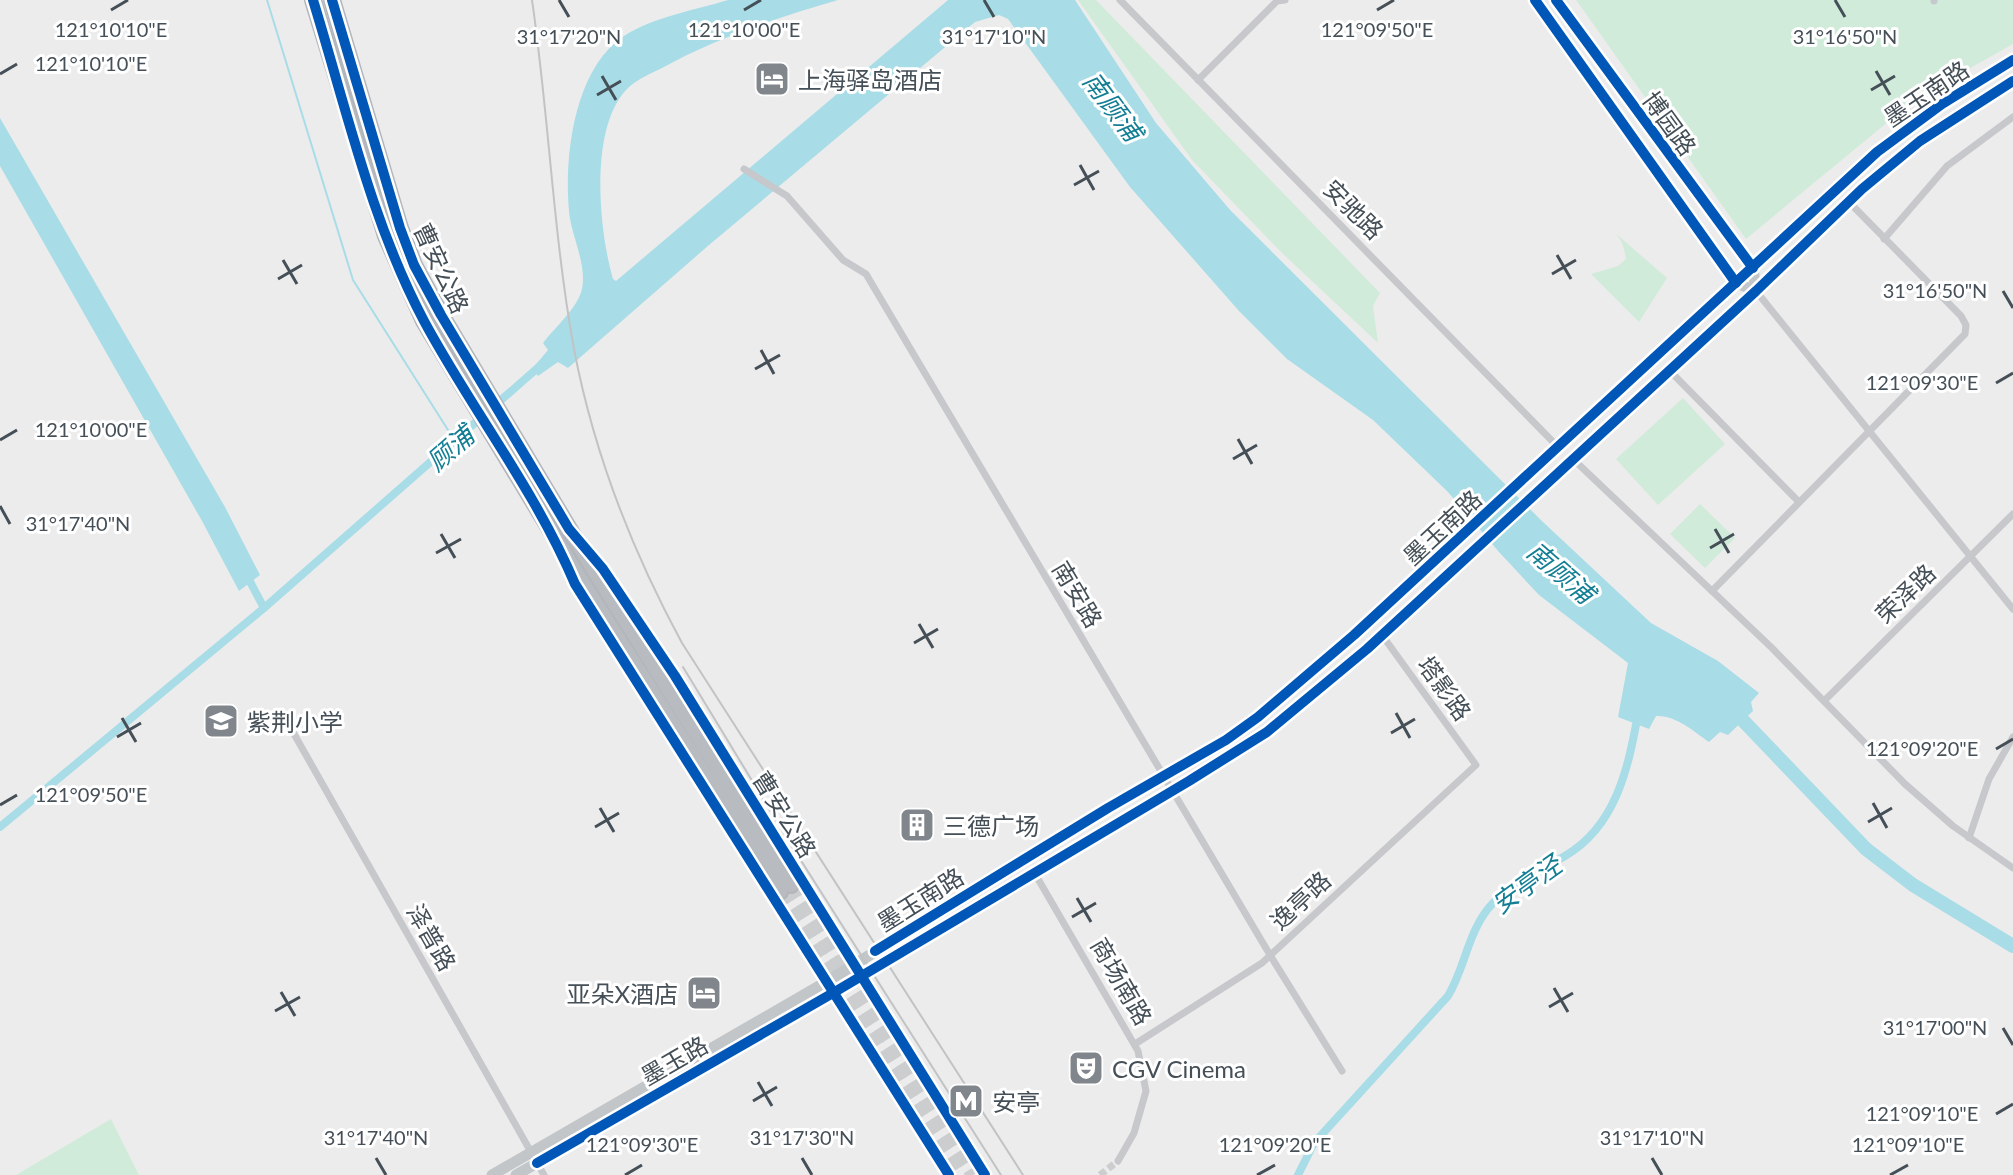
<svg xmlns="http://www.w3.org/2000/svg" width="2013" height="1175" font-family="Lato,'Noto Sans SC',sans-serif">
<rect width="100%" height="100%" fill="#edecec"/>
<!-- green -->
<g fill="#d1ebda">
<path d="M1078,0H1096L1380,293L1373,306L1378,343L1282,253L1192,160Z"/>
<path d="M1576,0H2013V44L1917,98L1746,239Z"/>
<path d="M1614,232L1667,278L1639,322L1591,274L1618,266L1626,259C1624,248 1623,241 1614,232Z"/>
<path d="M1683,398L1725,444L1658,505L1616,459Z"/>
<path d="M1700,504L1735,538L1705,568L1670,534Z"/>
<path d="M111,1119L139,1175H16Z"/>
</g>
<!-- water -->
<g fill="#a8dde7">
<path d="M728,0H838C777,18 718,37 662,68C650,74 635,80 626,90C589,130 599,231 613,279L616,281L948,0H1075L1156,123L1231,211L1543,522L1651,623L1718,661L1759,693L1751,702L1753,711L1728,735L1720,732L1709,742C1693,731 1676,715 1656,716L1649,729L1618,717L1628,663L1539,595L1499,552L1448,492L1373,420L1287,359L1239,311L1130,187L1008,19L999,15L975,22L709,245L568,368L558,362L538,376L532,369L548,350L543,343C555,327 577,309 582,289C587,263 571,236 569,211C564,156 574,69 624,36C653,17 695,10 728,0Z"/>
<path d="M0,118L225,507L260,575L239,591L202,521L0,166Z"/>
</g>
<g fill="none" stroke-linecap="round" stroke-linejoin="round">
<!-- stream -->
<path stroke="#a8dde7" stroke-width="2" d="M267,0L353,280L455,441"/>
<!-- canal -->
<g stroke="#a8dde7" stroke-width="8">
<path d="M246,574L264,608"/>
<path d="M0,827L264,608L541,365"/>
<path d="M1298,1175L1314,1143L1448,996C1466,966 1468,929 1493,903C1514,882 1540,871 1565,856C1616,826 1628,769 1638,714"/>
</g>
<!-- river -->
<path stroke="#a8dde7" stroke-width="14" d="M1732,709L1866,849L1913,885L2013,946"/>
<!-- street-tunnel -->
<path stroke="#cbcdce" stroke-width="7" stroke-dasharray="7 3.5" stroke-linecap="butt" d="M1100,1175L1118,1161"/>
<!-- highway-tunnel -->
<g stroke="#cbcdce" stroke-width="14" stroke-dasharray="14 7" stroke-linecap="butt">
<path d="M791,885L973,1175"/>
<path d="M780,892L959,1175"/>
</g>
<defs>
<g id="highway">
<path d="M313,0L386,236L424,321L579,577L780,892"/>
<path d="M332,0L400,228L414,265L441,315L593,569L791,885"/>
</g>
</defs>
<!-- highway casing -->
<use href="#highway" stroke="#b2b6bb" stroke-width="18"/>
<!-- street -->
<g stroke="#c6c8cb" stroke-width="7">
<path d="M1120,0L1558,447"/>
<path d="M1934,0V1"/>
<path d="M1198,80L1277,1L1285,0"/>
<path d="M744,169L787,196L843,260L866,274L1270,955L1342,1071"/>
<path d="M1884,239L1947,166L2013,117"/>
<path d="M1756,291L2013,609"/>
<path d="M1669,370L1799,502"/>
<path d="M1573,459L1772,648L1905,784L1953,826L2013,868"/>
<path d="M1712,591L1965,334L1966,325L1961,316L1848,201"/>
<path d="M1825,700L2013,514"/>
<path d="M285,718L544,1175"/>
<path d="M1969,838L1989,779L2013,737"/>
<path d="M1034,872L1138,1051L1146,1091L1134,1133L1118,1161"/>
<path d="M1135,1044L1262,963L1476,765L1382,635"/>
</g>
<!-- secondary -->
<g stroke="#c7c9cc" stroke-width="10">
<path d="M591,555L675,676L985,1175"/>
<path d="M569,571L575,584L949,1175"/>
</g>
<!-- primary -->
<g stroke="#c2c6c9" stroke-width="11">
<path d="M1535,0L1736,283L1756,291"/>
<path d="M1556,0L1753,268L1756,291"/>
<path d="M492,1175L826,982L1108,808L1226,740L1258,717L1354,635L1877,152L1942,104L2013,60"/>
<path d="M516,1175L833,993L1189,781L1267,732L1367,649L1756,291L1862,189L1920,141L2013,81"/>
</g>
<!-- highway -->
<use href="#highway" stroke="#b8bcc1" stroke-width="14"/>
<!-- rail -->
<g stroke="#c1c3c5" stroke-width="2">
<path d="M532,0C549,116 553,234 574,349C594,454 631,549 682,643L1023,1175"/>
<path d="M683,667L793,848L1001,1175"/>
</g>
<defs>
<g id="cycleway">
<path d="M313,0C346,107 371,221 424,321C472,410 535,490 575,584L949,1175"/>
<path d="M332,0L400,228L414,265L441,315L569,529L603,569L675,676L985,1175"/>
<path d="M1535,0L1736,283"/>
<path d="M1556,0L1753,268"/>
<path d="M875,951L1108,808L1226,740L1258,717L1354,635L1877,152L1942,104L2013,60"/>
<path d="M537,1163L833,993L1189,781L1267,732L1367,649L1756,291L1862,189L1920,141L2013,81"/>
</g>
</defs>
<!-- cycleway casing -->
<use href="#cycleway" stroke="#fff" stroke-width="15"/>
<!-- cycleway -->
<use href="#cycleway" stroke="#0057b8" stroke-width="10"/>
</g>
<!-- ticks -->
<path fill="none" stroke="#454f57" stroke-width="3" d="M559,0L569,17M984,0L994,17M1835,0L1845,17M111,10L128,0M744,10L761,0M1377,10L1394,0M1876,71L1890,95M0,74L17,64M602,76L616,100M1871,90L1895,76M597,95L621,81M1080,165L1094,190M1074,185L1099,171M1557,255L1571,279M283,260L297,284M1552,274L1576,260M278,279L302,265M2003,291L2013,308M761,350L774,374M755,369L780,355M1996,383L2013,373M1238,439L1252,464M0,440L17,430M1233,459L1257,445M0,506L10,524M1715,529L1729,553M441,534L455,558M1710,548L1734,534M436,553L461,539M919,624L933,648M914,643L938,629M1396,713L1410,738M122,718L136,742M1391,733L1415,719M117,737L141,723M1996,749L2013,739M1873,803L1887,828M0,805L17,795M600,808L614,832M1868,822L1892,808M595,827L619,813M1077,898L1091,922M1072,917L1096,903M1554,988L1568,1012M281,992L295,1016M1549,1007L1573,993M275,1011L300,997M2003,1028L2013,1045M758,1082L772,1106M753,1101L777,1087M1996,1114L2013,1104M376,1158L386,1175M802,1158L812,1175M1652,1158L1662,1175M625,1175L642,1165M1257,1175L1275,1165M1890,1175L1908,1165"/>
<!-- icons -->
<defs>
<symbol id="hotel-square" viewBox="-11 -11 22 22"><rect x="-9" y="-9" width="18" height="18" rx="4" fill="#80868b" stroke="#fff"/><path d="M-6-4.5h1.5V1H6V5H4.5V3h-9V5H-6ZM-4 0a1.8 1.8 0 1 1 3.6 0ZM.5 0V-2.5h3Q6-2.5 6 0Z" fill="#fff"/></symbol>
<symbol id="school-square" viewBox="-11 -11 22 22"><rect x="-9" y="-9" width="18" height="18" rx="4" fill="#80868b" stroke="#fff"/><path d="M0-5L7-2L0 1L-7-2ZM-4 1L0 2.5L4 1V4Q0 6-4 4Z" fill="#fff"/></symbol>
<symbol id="building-square" viewBox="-11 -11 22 22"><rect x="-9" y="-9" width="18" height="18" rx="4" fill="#80868b" stroke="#fff"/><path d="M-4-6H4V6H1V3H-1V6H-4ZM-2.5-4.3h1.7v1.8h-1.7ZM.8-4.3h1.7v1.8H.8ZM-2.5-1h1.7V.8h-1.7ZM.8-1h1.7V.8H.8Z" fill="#fff"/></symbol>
<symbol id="theatre-square" viewBox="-11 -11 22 22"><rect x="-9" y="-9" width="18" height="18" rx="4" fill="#80868b" stroke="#fff"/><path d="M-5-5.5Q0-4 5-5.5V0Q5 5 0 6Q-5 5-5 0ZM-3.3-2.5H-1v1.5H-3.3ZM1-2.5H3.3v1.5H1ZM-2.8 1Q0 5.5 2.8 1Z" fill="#fff"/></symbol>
<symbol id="metro-square" viewBox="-11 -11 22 22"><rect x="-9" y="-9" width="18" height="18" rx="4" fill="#80868b" stroke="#fff"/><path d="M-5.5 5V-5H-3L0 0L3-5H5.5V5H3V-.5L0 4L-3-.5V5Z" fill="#fff"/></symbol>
</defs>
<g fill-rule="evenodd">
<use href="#hotel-square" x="752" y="59" width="40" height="40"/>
<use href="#school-square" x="201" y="701" width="40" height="40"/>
<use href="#building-square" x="897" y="805" width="40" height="40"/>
<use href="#hotel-square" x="684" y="973" width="40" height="40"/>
<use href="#theatre-square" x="1066" y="1048" width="40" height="40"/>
<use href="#metro-square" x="946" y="1081" width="40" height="40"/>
</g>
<g text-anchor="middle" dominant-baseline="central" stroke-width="6" stroke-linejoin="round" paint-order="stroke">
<!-- poi labels -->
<g font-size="24" fill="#454f57" stroke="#fff" text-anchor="start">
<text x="798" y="79">上海驿岛酒店</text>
<text x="247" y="721">紫荆小学</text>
<text x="943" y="825">三德广场</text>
<text x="678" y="993" text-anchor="end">亚朵X酒店</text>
<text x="1112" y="1068">CGV Cinema</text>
<text x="992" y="1101">安亭</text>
</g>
<!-- street labels -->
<g font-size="24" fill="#454f57" stroke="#fff">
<text transform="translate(1926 93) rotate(-34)">墨玉南路</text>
<text transform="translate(1670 123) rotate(54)">博园路</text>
<text transform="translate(1354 209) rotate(45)">安驰路</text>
<text transform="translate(442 268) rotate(65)">曹安公路</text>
<text transform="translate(1442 527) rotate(-43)">墨玉南路</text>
<text transform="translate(1905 593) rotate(-44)">荣泽路</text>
<text transform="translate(1078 594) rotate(59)">南安路</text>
<text transform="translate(1445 688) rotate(54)">塔影路</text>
<text transform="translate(785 814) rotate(58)">曹安公路</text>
<text transform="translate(920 899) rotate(-32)">墨玉南路</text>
<text transform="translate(1300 900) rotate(-43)">逸亭路</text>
<text transform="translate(432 937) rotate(60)">泽普路</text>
<text transform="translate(1122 981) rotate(60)">商场南路</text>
<text transform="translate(674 1060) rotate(-30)">墨玉路</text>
</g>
<!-- water labels -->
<g font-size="26" font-style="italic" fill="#147f94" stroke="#fff">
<text transform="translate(1113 106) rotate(53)">南顾浦</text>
<text transform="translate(450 448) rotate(-41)">顾浦</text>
<text transform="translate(1561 572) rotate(41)">南顾浦</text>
<text transform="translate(1526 884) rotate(-36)">安亭泾</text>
</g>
</g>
<g font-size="20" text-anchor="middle" fill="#454f57" stroke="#fff" stroke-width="6" stroke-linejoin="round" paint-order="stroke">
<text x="744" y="37">121°10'00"E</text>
<text x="1377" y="37">121°09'50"E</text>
<text x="111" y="37">121°10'10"E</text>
<text x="569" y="44">31°17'20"N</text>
<text x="1845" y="44">31°16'50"N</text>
<text x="994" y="44">31°17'10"N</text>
<text x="91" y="71">121°10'10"E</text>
<text x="1935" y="298">31°16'50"N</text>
<text x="1922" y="390">121°09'30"E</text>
<text x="91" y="437">121°10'00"E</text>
<text x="78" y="531">31°17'40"N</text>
<text x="1922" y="756">121°09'20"E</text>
<text x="91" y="802">121°09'50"E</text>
<text x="1935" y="1035">31°17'00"N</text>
<text x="1922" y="1121">121°09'10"E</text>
<text x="376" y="1145">31°17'40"N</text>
<text x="802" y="1145">31°17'30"N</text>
<text x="1652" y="1145">31°17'10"N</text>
<text x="642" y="1152">121°09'30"E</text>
<text x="1275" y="1152">121°09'20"E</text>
<text x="1908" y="1152">121°09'10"E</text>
</g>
</svg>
